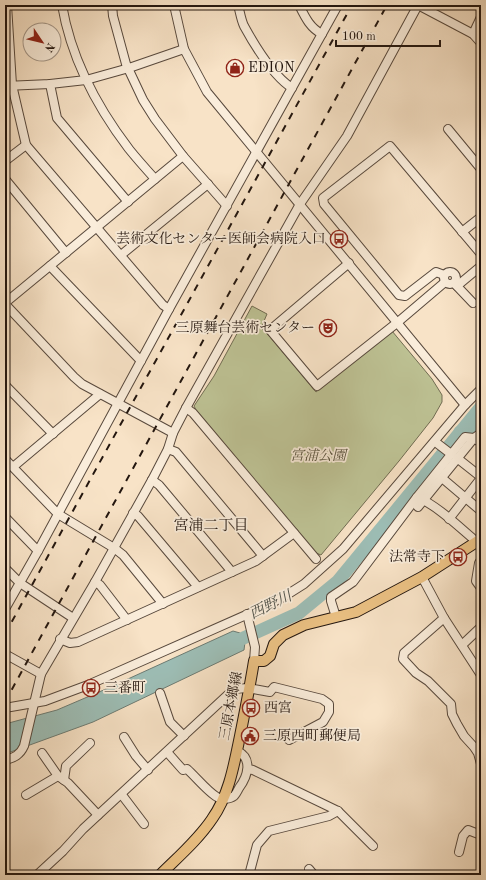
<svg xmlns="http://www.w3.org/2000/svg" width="486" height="880" font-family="'Old Standard TT','Noto Serif JP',serif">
<rect width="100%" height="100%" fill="#f8e3c7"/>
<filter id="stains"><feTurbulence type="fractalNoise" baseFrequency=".005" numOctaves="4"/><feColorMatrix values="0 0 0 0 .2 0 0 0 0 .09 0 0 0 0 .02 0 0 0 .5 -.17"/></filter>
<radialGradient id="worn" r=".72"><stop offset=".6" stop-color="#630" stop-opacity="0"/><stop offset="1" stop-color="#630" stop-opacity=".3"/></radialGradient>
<!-- green -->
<path fill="#bec395" stroke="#706c52" d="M252,306L267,314L261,328L271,338L316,392L392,331L432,379L442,395V402L433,418L399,461L321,555L314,552L196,410L194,406L214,376Z"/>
<!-- water -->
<path fill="#9dbeb6" stroke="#6c7b73" d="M233,631L240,633L245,642L244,650L93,722L5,754V724L57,710L106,689Z"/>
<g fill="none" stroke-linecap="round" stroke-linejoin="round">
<!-- river -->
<g stroke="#9dbeb6" stroke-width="13">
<path d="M460,432L481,425"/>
<path d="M228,645L299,613L338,581L481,407"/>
</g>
<defs>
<g id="minor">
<path d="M7,5L12,85L26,145L163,305L169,309"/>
<path d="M62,5C71,58 97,107 129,149C137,159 146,169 155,179"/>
<path d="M112,5L113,16L126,64L143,100L155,119L183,156L227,206"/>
<path d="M174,5L184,49L207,92L465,405"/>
<path d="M238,5C240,12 241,20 244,26C255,46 273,76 292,88"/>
<path d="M299,5C305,17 310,28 322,34"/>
<path d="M418,5L473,34L481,43"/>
<path d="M473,34L481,17"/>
<path d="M50,84L57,118L128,202"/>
<path d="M5,86L50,84L86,80L129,68L184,49"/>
<path d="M448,129L481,169"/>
<path d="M5,161L26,145"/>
<path d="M5,179L66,253"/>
<path d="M462,232L481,217"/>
<path d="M121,255L208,184"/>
<path d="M349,263L270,330L317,386L398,322L445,282"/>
<path d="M50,266L141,361"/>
<circle cx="450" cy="278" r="6"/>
<path d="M444,275L436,272L405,296L399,295L324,204L323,198L390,146L481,254"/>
<path d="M454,283L473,303"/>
<path d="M457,286L481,266"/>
<path d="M5,303L183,156"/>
<path d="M5,304L74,377L82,384L173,433"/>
<path d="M5,385L53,434"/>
<path d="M186,408L193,413L316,559"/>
<path d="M438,444L451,454"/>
<path d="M168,449L176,452L263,556"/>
<path d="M457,458L481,477"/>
<path d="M5,459L58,514L114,548L123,555L163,604"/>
<path d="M13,467L100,394"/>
<path d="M442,478L481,511"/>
<path d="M152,480L159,485L232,572"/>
<path d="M417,497L465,437L474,438L481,443"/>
<path d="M418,507L474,438L481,433"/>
<path d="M133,513L138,516L198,587"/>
<path d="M5,517L38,551"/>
<path d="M449,519L481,478"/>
<path d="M481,560L479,563L476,581L481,588"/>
<path d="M5,568L20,583L73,618"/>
<path d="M422,577L444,618L481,675"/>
<path d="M95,582L100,585L127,620"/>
<path d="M5,609L38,551L169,309L338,5"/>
<path d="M247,614L255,647L254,661"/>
<path d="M336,617L331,601V597L353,582L417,497C438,506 459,527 477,542"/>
<path d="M444,618L404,653L403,659L416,673L428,681L451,704L452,714L457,724L464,736L474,747L478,753L481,764"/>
<path d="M60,639L70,643L78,642L256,561L294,533"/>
<path d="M462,645L481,627"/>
<path d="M5,654L41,674"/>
<path d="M160,693L170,722L184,736"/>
<path d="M5,708L45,701L88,685L264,607L285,596L304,584L343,549L465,405L481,389"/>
<path d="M124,737L136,756L148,770"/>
<path d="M167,752L183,770L187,769C195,776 208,792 217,797C221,800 230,799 234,796C236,794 238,790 239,788C248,776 253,758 237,751"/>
<path d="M42,753L58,776L68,783L98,815"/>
<path d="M5,760C14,758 20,755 24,746L41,674L95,582L152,480L168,449L173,433L186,408L300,204L347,136L418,5"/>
<path d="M248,769L253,770L338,811L373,846"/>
<path d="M64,780L66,766L90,743"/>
<path d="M26,795L58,776"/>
<path d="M122,795L144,824"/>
<path d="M459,852L463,836L468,830L481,835"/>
<path d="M309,869L314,875"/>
<path d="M37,875L63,851L83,829L233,690C245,686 258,690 270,692L274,687L322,699L329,704V712L323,722L289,740"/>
<path d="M249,875L257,845L269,831L329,816L338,811"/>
</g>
<path id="major" d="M160,875C178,857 198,840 212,819C229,795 234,765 240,736C245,711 250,686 254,661H264L270,656L274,644L283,635L304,625L356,612L422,577L481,539"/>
</defs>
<!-- minor casing -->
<use href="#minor" stroke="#58493d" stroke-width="10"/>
<!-- major casing -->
<use href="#major" stroke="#23160f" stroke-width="12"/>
<!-- minor -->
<use href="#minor" stroke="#faeddb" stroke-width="8"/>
<!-- major -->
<use href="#major" stroke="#ecc284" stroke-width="10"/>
<!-- rail -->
<g stroke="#23160f" stroke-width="2" stroke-dasharray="7 7" stroke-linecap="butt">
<path d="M5,634L352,5"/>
<path d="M5,702L387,5"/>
</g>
</g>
<!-- icons -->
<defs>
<symbol id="shop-ring" viewBox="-11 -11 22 22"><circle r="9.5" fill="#faeddb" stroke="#8f2418" stroke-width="1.5"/><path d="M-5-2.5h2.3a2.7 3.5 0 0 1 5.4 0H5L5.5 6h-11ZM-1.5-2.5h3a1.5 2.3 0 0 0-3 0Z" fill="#8f2418"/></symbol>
<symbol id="bus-ring" viewBox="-11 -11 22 22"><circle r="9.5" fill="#faeddb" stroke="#8f2418" stroke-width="1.5"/><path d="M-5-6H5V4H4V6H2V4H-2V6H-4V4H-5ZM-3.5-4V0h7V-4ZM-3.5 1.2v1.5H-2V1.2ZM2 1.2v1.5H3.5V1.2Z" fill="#8f2418"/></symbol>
<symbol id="theatre-ring" viewBox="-11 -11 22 22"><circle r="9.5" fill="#faeddb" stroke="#8f2418" stroke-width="1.5"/><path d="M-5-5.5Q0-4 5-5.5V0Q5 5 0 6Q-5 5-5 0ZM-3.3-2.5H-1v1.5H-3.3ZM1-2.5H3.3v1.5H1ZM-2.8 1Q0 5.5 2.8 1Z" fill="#8f2418"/></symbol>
<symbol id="civic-ring" viewBox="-11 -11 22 22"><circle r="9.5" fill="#faeddb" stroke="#8f2418" stroke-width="1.5"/><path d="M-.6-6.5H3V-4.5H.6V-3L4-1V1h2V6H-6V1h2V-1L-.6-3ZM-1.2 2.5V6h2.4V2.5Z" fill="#8f2418"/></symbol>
</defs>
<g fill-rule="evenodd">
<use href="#shop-ring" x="225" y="58" width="20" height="20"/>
<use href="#bus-ring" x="329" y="229" width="20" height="20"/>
<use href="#theatre-ring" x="318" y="318" width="20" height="20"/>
<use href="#bus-ring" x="448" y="547" width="20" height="20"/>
<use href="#bus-ring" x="81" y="678" width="20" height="20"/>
<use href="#bus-ring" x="241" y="698" width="20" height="20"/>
<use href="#civic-ring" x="240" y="726" width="20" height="20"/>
</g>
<g text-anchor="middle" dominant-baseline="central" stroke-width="3.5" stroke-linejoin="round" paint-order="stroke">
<!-- poi labels -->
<g font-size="14" fill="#23160f" stroke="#faeddb" text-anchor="start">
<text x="248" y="68">EDION</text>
<text x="326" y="239" text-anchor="end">芸術文化センター医師会病院入口</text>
<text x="315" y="328" text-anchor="end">三原舞台芸術センター</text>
<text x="445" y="557" text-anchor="end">法常寺下</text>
<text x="104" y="688">三番町</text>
<text x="264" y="708">西宮</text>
<text x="263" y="736">三原西町郵便局</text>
</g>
<!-- park labels -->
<g font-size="14" font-style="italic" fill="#59533e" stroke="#faeddb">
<text x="318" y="456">宮浦公園</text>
</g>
<!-- street labels -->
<g font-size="14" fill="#23160f" stroke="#faeddb">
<text transform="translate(231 706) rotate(-79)">三原本郷線</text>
</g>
<!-- neighbourhood labels -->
<g font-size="15" fill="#23160f" stroke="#faeddb">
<text x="211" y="526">宮浦二丁目</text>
</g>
<!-- water labels -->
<g font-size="15" font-style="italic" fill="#4e5149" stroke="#faeddb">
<text transform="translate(271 606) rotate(-26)">西野川</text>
</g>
</g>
<!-- margin -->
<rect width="486" height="880" fill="none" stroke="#f8e3c7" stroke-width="20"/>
<rect x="6" y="6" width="474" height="868" fill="none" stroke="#23160f" stroke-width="2"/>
<rect x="10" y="10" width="466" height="860" fill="none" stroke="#23160f"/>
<!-- north arrow -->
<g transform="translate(42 42) rotate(125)"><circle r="19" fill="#faeddb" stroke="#a49789"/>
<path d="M0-3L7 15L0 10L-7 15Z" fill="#8f2418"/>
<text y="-6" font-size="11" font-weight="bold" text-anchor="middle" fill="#23160f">N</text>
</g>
<!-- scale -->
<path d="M336 40v6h104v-6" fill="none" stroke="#23160f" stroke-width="2"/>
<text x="342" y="40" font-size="12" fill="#23160f" stroke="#faeddb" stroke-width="3" paint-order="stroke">100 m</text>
<rect width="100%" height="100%" filter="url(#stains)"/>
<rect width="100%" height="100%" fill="url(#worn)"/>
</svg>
